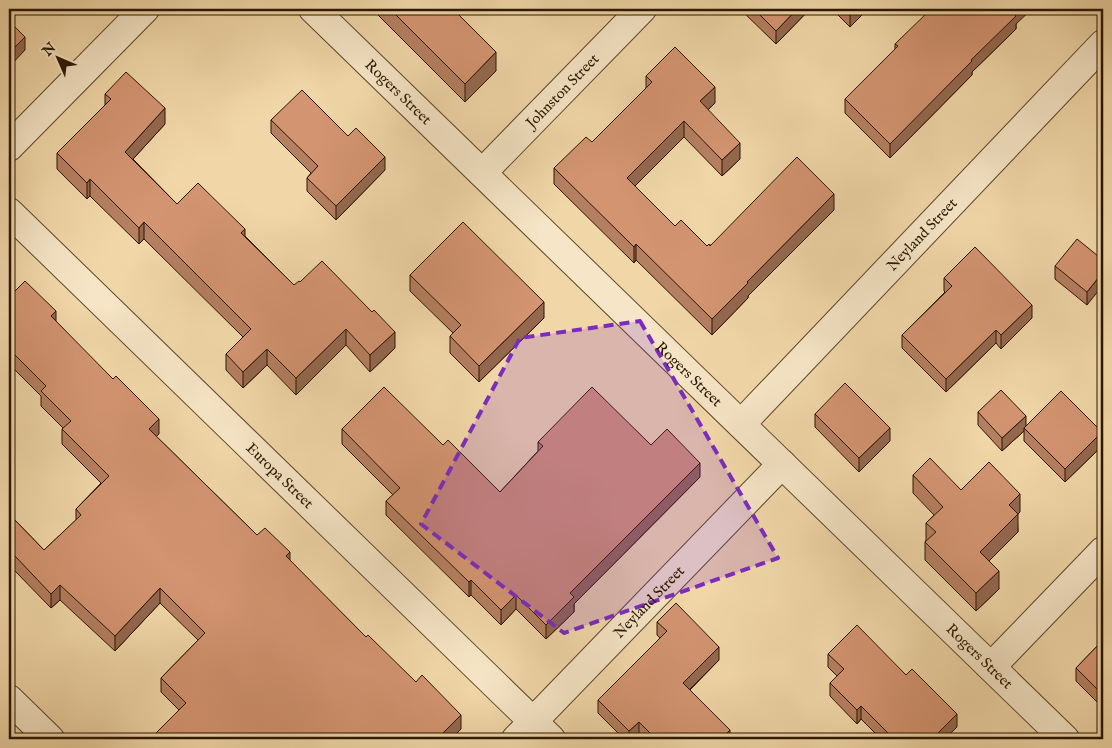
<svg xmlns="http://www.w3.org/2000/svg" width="1112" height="748" font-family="'IM FELL English',serif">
<rect width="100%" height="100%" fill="#f1d7a8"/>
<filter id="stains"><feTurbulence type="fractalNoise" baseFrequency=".004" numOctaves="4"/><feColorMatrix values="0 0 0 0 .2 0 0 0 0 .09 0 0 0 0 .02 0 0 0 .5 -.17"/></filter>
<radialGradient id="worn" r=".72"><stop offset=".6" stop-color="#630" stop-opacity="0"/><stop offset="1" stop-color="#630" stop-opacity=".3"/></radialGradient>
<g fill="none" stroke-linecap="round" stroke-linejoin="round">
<defs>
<g id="minor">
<path id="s1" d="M313,9L1065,739"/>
<path d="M9,147L145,9"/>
<path id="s2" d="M482,173L642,9"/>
<path id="s3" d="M9,212L551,739"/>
<path id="s4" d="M741,424L1103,44"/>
<path d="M991,667L1103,551"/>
<path d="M9,699L50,739"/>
<path id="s5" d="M516,739L782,464"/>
</g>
</defs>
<!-- minor casing -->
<use href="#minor" stroke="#5c472a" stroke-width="30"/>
<!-- minor -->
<use href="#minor" stroke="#f6e5c6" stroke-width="28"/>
</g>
<!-- wall -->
<g fill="#b57f61" stroke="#2a1700">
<path d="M56,9H70L63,15Z"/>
<path d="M372,9H453L496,71L465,102Z"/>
<path d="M740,9H810L776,44Z"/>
<path d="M832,9H868L850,27Z"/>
<path d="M1016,24V29L972,72V75L890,158L845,113V99L895,49V44Z"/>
<path d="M646,76L715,103L708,110L740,159L722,176L684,137L635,186L675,226L707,246L834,210L748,296V298L712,335L636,260L634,263L554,184V168L592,142L646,88Z"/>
<path d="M105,94L165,124L133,159L177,204L245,236L294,285L395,348L370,372L346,345L296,395L267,365L243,388L226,370V354L243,337L144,239L139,244L90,196L87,199L57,169V153L105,105Z"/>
<path d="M271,120L385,170L336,220L307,191V178L311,173L271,133Z"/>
<path d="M1103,260L1087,305L1055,279V266Z"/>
<path d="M410,275L544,318L479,382L450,353V336L453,333L410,291Z"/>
<path d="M944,278L1032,318L1001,349L996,343L946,392L902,348V335L945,292L944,291Z"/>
<path d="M9,291L12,294L56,321L159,434L156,436L257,535L290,561L366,637L461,729L179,710L161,692V678L198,640L160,603L115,651L60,600L51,608L14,570L9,514L44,550L76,520V509L101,483L62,444V429L63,428L41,406V396L9,364Z"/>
<path d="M978,412L1026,426L1102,446L1065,482L1024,441V431L1002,451L978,425Z"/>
<path d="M815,414L890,441L859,472L815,427Z"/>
<path d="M342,429L443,445L500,492L538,451V442L651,445L700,477L574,604V612L546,639L516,609L501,625L471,595L469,597L386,515V501L393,495L342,444Z"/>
<path d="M913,475L961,490L1020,512L1017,514L1018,532L989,561L999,589L976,611L925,560V542L926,540V523L934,515L913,493Z"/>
<path d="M657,622L719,660L690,690L730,739H642L639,735L635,739H624L598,713V700L660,638L657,635Z"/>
<path d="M1103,640V708L1076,681V668Z"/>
<path d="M828,654L957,727L945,739H881L861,719L857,724L830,696V683L837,676L828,667Z"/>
</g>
<!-- shaded-wall -->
<g fill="#94684f" stroke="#2a1700">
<path d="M63,9H70L63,15Z"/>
<path d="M797,9H810L776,44V31Z"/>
<path d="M855,9H868L850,27V13Z"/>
<path d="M1018,9H1032L1016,24V29L972,72V75L890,158V144L971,60Z"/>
<path d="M25,37V50L9,67V53Z"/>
<path d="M496,52V71L465,102V84Z"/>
<path d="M715,87V103L700,117V101Z"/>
<path d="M165,108V124L125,168V152Z"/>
<path d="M684,121V137L627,194V178Z"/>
<path d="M740,143V159L722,176V160Z"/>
<path d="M385,157V170L336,220V206Z"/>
<path d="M90,179V196L87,199V183Z"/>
<path d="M834,194V210L748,296V298L712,335V319L747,282Z"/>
<path d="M144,222V239L139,244V228Z"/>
<path d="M245,229V245L241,233Z"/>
<path d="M636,244V260L634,263V247Z"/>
<path d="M1103,272V285L1087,305V292Z"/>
<path d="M544,302V318L479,382V366Z"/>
<path d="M1032,305V318L1001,349V335Z"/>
<path d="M56,311V326L51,316Z"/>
<path d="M346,329V345L296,395V378Z"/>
<path d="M996,330V343L946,392V379Z"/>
<path d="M395,332V348L370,372V355Z"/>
<path d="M267,349V365L243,388V372Z"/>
<path d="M1026,416V429L1024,428V431L1002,451V438Z"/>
<path d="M159,419V434L149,444V429Z"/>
<path d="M890,428V441L859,472V458Z"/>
<path d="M1102,432V446L1065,482V469Z"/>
<path d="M700,463V477L574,604V612L546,639V625L570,593Z"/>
<path d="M1020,494V512L1009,523V505Z"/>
<path d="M1018,514V532L980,570V552Z"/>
<path d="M290,552V567L286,556Z"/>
<path d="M14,555V570L9,575V561Z"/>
<path d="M999,571V589L976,611V593Z"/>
<path d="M471,580V595L469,597V582Z"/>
<path d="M60,585V600L51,608V594Z"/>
<path d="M160,588V603L115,651V636Z"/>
<path d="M516,595V609L501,625V610Z"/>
<path d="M719,647V660L683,696V683Z"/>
<path d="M861,706V719L857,724V710Z"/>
<path d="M957,714V727L945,739H932Z"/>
<path d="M461,715V729L451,739H437Z"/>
<path d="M639,722V735L635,739H629V731Z"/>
<path d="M730,730V739H721Z"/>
</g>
<!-- building -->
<g fill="#d39471" stroke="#2a1700">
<path d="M390,9H453L496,52L465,84Z"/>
<path d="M754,9H797L776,31Z"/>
<path d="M846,9H855L850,13Z"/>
<path d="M931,9H1018L1014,13L1016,16L971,60L972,61L890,144L845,99L898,46L895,44Z"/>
<path d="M9,21L25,37L9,53Z"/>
<path d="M675,47L715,87L700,101L740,143L722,160L684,121L627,178L675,226L681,220L707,246L709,244L710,246L797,157L834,194L747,282L748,283L712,319L636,244L634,247L554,168L586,137L592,142L652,82L646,76Z"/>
<path d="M126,72L165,108L125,152L177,204L198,183L245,229L241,233L294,285L299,281L300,282L322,261L372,312L374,310L395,332L370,355L346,329L296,378L267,349L243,372L226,354L251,329L144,222L139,228L90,179L87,183L57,153L111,99L105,94Z"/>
<path d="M302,90L348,136L356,128L385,157L336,206L307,178L318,166L271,120Z"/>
<path d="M463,222L544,302L479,366L450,336L461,325L410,275Z"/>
<path d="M1077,239L1103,260V272L1087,292L1055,266Z"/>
<path d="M975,247L1032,305L1001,335L996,330L946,379L902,335L952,286L944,278Z"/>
<path d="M25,281L56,311L51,316L113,379L116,376L159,419L149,429L257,535L265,528L290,552L286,556L366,637L368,635L416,682L422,675L461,715L437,739H150L186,703L161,678L205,633L160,588L115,636L60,585L51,594L14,555L9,561V514L44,550L81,515L76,509L109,476L62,429L71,421L41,391L46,386L9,349V291L12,294Z"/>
<path d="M845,383L890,428L859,458L815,414Z"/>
<path d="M384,387L443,445L448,440L500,492L543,446L538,442L592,387L651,445L667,429L700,463L570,593L574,597L546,625L516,595L501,610L471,580L469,582L386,501L400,488L342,429Z"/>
<path d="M1001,390L1026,416L1002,438L978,412Z"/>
<path d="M1061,391L1102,432L1065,469L1024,428Z"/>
<path d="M930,458L961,490L989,462L1020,494L1009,505L1018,514L980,552L999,571L976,593L925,542L936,532L926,523L943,507L913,475Z"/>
<path d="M676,603L719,647L683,683L730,730L721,739H656L639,722L629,731L598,700L667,631L657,622Z"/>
<path d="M857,625L906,675L912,669L957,714L932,739H894L861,706L857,710L830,683L844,669L828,654Z"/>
<path d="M1103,640V695L1076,668Z"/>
</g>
<!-- marked area -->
<path fill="#7b2cbf" fill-opacity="0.2" stroke="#7b2cbf" stroke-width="4" stroke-dasharray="10 6" stroke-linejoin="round" d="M640,321L778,558L564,633L421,524L520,338Z"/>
<g text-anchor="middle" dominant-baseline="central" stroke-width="4" stroke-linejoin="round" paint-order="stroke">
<!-- street labels -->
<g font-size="15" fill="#2a1700" stroke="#f6e5c6">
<text stroke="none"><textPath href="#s2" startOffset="115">Johnston Street</textPath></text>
<text stroke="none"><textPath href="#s1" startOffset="119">Rogers Street</textPath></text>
<text stroke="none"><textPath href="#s4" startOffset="262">Neyland Street</textPath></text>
<text stroke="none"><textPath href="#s1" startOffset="524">Rogers Street</textPath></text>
<text stroke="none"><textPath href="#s3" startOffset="378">Europa Street</textPath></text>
<text stroke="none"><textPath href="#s5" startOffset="191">Neyland Street</textPath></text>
<text stroke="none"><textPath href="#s1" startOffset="929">Rogers Street</textPath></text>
</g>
</g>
<!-- margin -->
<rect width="1112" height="748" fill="none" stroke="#f1d7a8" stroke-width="30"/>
<rect x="10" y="10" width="1092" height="728" fill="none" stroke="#2a1700" stroke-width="2.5"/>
<rect x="15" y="15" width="1082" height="718" fill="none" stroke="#2a1700"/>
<!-- north arrow -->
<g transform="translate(58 58) rotate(315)" stroke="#f6e5c6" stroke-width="4" paint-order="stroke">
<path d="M0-4L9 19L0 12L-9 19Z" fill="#2a1700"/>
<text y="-8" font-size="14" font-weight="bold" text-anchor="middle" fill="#2a1700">N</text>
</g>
<rect width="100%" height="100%" filter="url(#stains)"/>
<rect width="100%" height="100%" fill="url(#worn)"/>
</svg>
